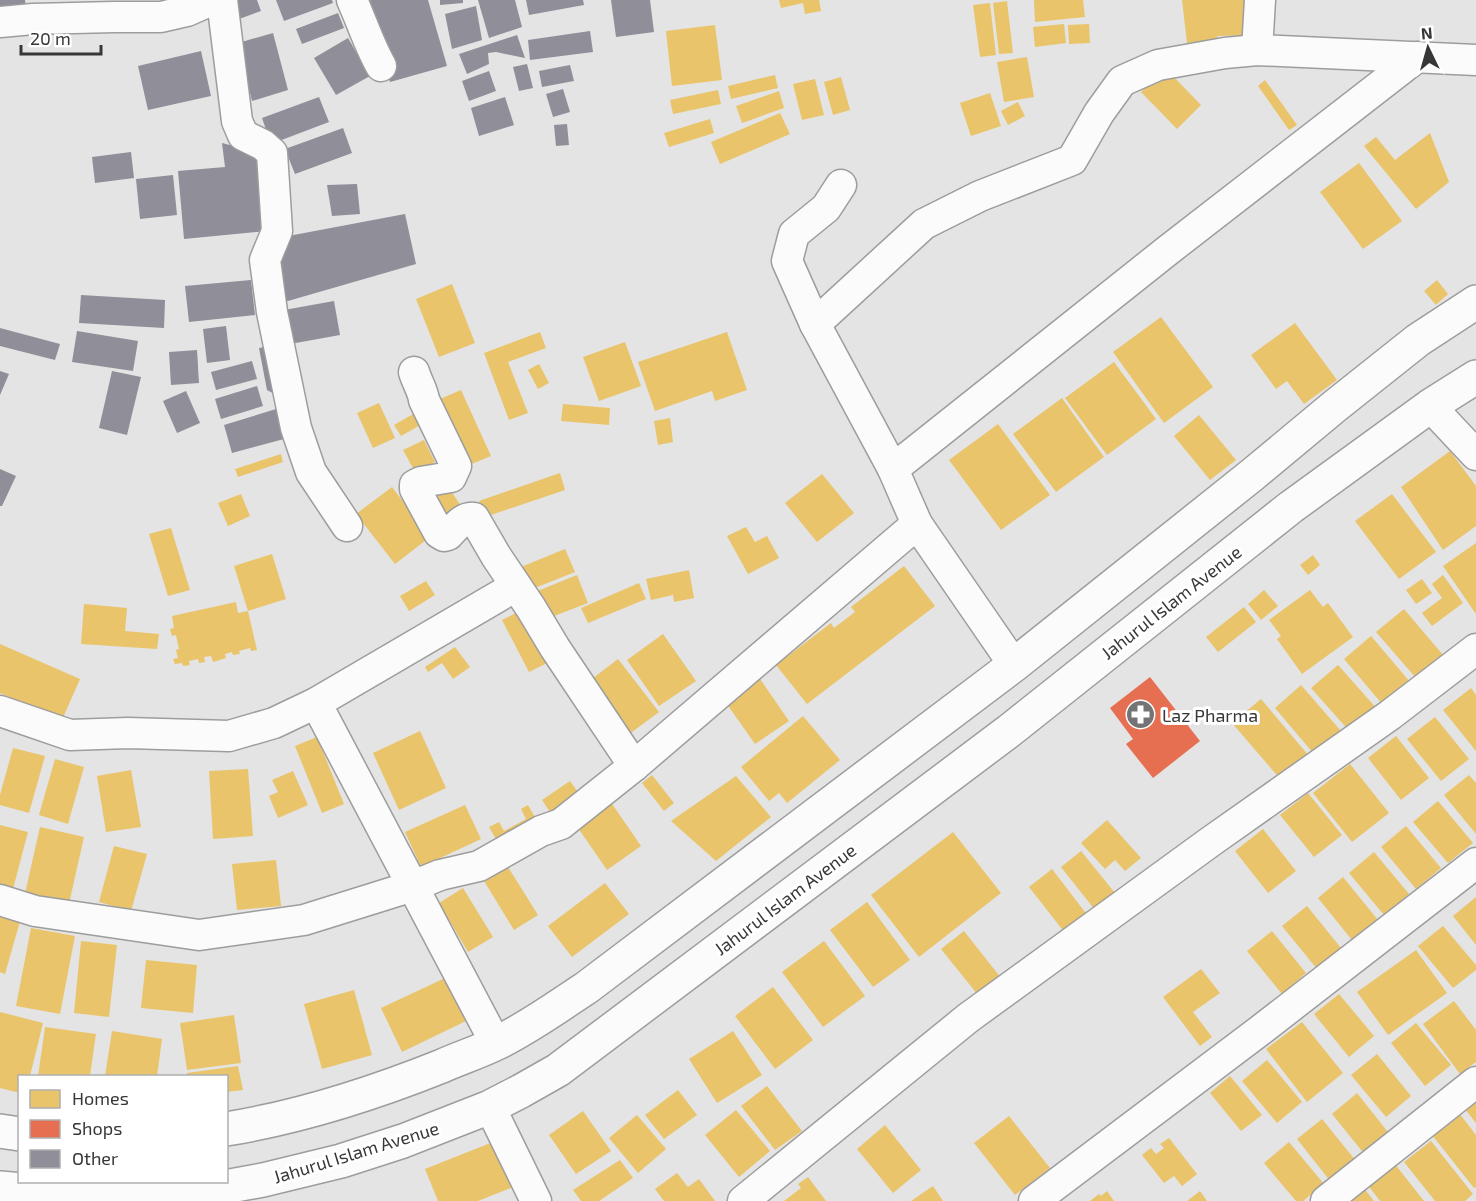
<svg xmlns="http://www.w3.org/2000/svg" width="1476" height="1201" font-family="'Exo 2',sans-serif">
<rect width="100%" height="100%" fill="#e4e4e4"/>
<!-- homes -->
<g fill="#e9c46a">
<path d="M779,0H819L821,11L805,14L803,3L781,8Z"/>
<path d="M1034,0H1083L1085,17L1035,22Z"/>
<path d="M1182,0H1255L1256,35L1217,36L1218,40L1187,43Z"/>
<path d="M1007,1L1013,53L999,54L993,3Z"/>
<path d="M990,3L996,55L980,57L973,5Z"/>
<path d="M1064,24L1066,43L1035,47L1033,27Z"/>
<path d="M1089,24L1090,43L1069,44L1068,25Z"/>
<path d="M715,25L722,80L672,86L666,31Z"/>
<path d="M1027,57L1034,97L1004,102L997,62Z"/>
<path d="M1165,68L1201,105L1177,129L1141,92Z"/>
<path d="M775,75L778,88L731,99L728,86Z"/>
<path d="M841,77L850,110L833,115L824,82Z"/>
<path d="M815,79L824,115L802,120L793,84Z"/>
<path d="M1265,80L1297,125L1289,130L1258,86Z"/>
<path d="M718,90L721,104L673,114L670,100Z"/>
<path d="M779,91L784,108L742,123L736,106Z"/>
<path d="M990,93L1001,126L971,136L960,103Z"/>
<path d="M1018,102L1025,116L1008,125L1001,111Z"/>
<path d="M780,113L790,134L720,164L711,142Z"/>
<path d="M710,119L714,133L669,147L664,133Z"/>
<path d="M1430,133L1449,182L1416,209L1364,146L1376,137L1395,160Z"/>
<path d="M1359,163L1402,221L1363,249L1320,192Z"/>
<path d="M1437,280L1448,294L1436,305L1424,291Z"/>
<path d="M452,284L475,343L439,357L416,299Z"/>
<path d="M1161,317L1213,387L1164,423L1113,352Z"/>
<path d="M1295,323L1337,380L1304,404L1287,381L1276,389L1251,355Z"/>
<path d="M540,332L546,348L508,362L528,413L509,420L484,353Z"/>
<path d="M727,332L747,390L715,401L712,391L655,411L638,362Z"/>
<path d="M625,342L641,386L599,401L583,357Z"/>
<path d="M1114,362L1156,419L1107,455L1065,398Z"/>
<path d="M539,364L549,383L538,389L528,370Z"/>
<path d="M461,390L491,456L462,468L433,402Z"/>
<path d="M1062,398L1104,457L1056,492L1013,434Z"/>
<path d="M379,403L395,438L373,448L357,413Z"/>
<path d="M563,404L610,408L609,425L561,421Z"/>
<path d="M422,409L429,420L401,436L394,425Z"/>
<path d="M1199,415L1236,460L1210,480L1174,436Z"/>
<path d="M670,418L673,442L658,445L654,421Z"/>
<path d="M998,424L1050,495L1001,530L949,460Z"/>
<path d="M424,440L435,462L415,472L403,450Z"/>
<path d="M1450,451L1476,486V526L1443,550L1401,487Z"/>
<path d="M281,454L283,462L238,477L235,469Z"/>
<path d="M560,473L565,490L485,517L479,501Z"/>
<path d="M822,474L854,513L817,542L785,503Z"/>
<path d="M392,487L430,537L395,564L356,514Z"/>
<path d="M449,488L461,506L446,516L434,498Z"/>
<path d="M241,494L250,516L228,526L218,503Z"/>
<path d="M1392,494L1436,552L1399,579L1355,521Z"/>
<path d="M746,527L755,542L767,536L779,558L748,574L727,536Z"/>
<path d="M171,528L190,590L168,596L149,534Z"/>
<path d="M1476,543V614L1443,566Z"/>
<path d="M565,549L575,572L525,592L516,569Z"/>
<path d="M272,554L286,599L248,611L234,566Z"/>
<path d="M1313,555L1320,565L1308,575L1300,565Z"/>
<path d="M904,566L935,606L807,704L776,665L831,623L834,628L855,612L851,607Z"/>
<path d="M689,570L694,598L674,602L673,595L651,600L646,579Z"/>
<path d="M577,575L588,603L541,621L530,594Z"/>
<path d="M1443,575L1463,603L1432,626L1422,613L1442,598L1432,584Z"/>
<path d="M1422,579L1432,593L1416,604L1406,590Z"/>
<path d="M426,581L435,595L409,611L400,596Z"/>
<path d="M639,583L646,599L588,623L581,608Z"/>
<path d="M1264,590L1278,606L1261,620L1248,604Z"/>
<path d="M1310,590L1323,607L1328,603L1353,637L1302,674L1277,639L1281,636L1269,620Z"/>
<path d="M236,602L238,613L248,611L257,650L251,651L250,648L239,651L240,654L233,655L232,652L225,654L226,658L213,662L211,656L204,657L205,662L199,663L198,659L189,661L190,665L183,666L182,663L175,664L173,659L178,658L176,650L179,649L176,635L172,636L170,629L174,628L172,616Z"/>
<path d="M84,604L127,608L125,631L159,634L157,649L81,644Z"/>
<path d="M1244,607L1256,622L1218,652L1206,637Z"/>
<path d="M1404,609L1443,655L1416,678L1376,632Z"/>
<path d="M522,610L549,662L529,672L502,620Z"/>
<path d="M663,634L696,681L659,706L627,660Z"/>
<path d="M1371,636L1410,682L1383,705L1344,659Z"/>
<path d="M0,644L80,679L62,720L0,693Z"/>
<path d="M455,647L470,667L453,679L442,663L428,672L425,667Z"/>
<path d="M618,659L659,712L628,735L588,682Z"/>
<path d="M1338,665L1378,710L1351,733L1311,688Z"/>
<path d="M758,676L789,721L755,744L724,700Z"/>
<path d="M1301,685L1341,731L1314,754L1275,708Z"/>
<path d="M1471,688L1476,695V751L1443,710Z"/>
<path d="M1261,699L1309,756L1281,780L1232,723Z"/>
<path d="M803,716L840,760L787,803L779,793L769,801L741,767Z"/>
<path d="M1435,717L1469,759L1441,781L1407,739Z"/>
<path d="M420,731L446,788L399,810L373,753Z"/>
<path d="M1396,736L1429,778L1401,800L1368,758Z"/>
<path d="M317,737L344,804L322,813L295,746Z"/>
<path d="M13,748L45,756L29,813L0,805V795Z"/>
<path d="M55,759L84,767L68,824L39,815Z"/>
<path d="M1350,764L1389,813L1352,842L1313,793Z"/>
<path d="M248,769L253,836L213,839L209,771Z"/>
<path d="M131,770L141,827L106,832L97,776Z"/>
<path d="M293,771L308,805L278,818L269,796L278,792L272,780Z"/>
<path d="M652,775L674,803L664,811L642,783Z"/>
<path d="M1469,775L1476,783V834L1444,795Z"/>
<path d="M736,776L771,817L716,861L671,821Z"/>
<path d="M570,781L583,799L566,811L561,804L550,812L542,800Z"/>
<path d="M1308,793L1342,835L1314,857L1280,815Z"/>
<path d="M610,801L641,846L607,870L576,825Z"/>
<path d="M1438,801L1473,843L1448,863L1413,822Z"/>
<path d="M465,805L481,839L421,867L405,832Z"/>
<path d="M528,805L536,819L497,841L489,827L499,822L504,831L526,819L521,809Z"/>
<path d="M1107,820L1141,858L1125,871L1115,860L1105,869L1081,843Z"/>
<path d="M0,825L28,832L13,889L0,885Z"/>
<path d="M1406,826L1441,868L1416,889L1381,847Z"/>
<path d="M40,827L84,837L68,908L24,898Z"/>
<path d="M1263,829L1296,871L1268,893L1235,851Z"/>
<path d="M953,832L1001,893L919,957L871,895Z"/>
<path d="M114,846L147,854L131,911L99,902Z"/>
<path d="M1081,851L1115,893L1095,910L1061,867Z"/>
<path d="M1374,852L1409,894L1384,915L1349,873Z"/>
<path d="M276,860L281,906L237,910L232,864Z"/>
<path d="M508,867L538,915L514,930L484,881Z"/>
<path d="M1052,869L1088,916L1065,933L1029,887Z"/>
<path d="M1343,877L1378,920L1352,940L1318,898Z"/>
<path d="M605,883L629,914L572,957L548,926Z"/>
<path d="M463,888L493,937L468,952L439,903Z"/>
<path d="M1476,897V945L1453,916Z"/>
<path d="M867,902L910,960L873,987L830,930Z"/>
<path d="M1307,906L1341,948L1317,969L1282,926Z"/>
<path d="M0,912L21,918L5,974L0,972Z"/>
<path d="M1443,926L1476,965V970L1453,988L1418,946Z"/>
<path d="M31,928L75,936L60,1014L16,1006Z"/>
<path d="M964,931L1005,983L982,1000L941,949Z"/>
<path d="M1272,931L1306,973L1282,994L1247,951Z"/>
<path d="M81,941L117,945L109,1017L74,1013Z"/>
<path d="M824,941L865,996L823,1027L782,972Z"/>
<path d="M1416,950L1447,993L1388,1035L1357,992Z"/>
<path d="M146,960L197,965L193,1013L141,1008Z"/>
<path d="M1201,969L1220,993L1193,1012L1212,1037L1200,1046L1163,997Z"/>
<path d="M445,978L466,1021L402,1052L381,1008Z"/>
<path d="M773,987L813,1040L775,1069L735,1016Z"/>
<path d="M354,990L372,1055L322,1069L304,1004Z"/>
<path d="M1339,994L1374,1036L1349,1057L1314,1014Z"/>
<path d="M1454,1001L1476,1030V1062L1460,1074L1423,1024Z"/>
<path d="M0,1012L43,1023L30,1076H20V1093L0,1088Z"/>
<path d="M234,1015L241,1063L187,1070L180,1023Z"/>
<path d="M1302,1022L1343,1073L1307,1102L1266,1049Z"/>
<path d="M1416,1023L1451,1065L1425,1086L1391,1043Z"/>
<path d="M45,1027L96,1034L90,1076H38Z"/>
<path d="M112,1031L162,1039L157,1076H105Z"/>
<path d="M733,1031L762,1075L717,1103L689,1059Z"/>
<path d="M1377,1054L1411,1096L1386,1117L1351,1075Z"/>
<path d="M1267,1060L1302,1102L1277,1123L1242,1081Z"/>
<path d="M238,1066L243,1090L226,1092V1076H187V1073Z"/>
<path d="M1230,1076L1262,1115L1241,1131L1210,1093Z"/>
<path d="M767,1086L802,1131L775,1150L741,1106Z"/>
<path d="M678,1090L697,1115L664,1139L645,1115Z"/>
<path d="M1357,1093L1391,1136L1366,1156L1332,1114Z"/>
<path d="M1476,1099V1123L1464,1108Z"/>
<path d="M736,1110L770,1151L739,1177L705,1135Z"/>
<path d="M583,1111L611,1151L576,1174L549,1135Z"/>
<path d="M1459,1113L1476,1135V1187L1474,1188L1432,1135Z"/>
<path d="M637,1115L666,1149L638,1173L609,1138Z"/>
<path d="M1009,1116L1050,1168L1015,1195L974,1143Z"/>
<path d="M1322,1119L1356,1161L1331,1182L1297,1139Z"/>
<path d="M885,1125L921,1170L893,1193L857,1149Z"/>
<path d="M1169,1138L1197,1174L1182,1186L1174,1176L1164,1183L1142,1155L1151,1148L1156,1154L1164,1148L1160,1144Z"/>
<path d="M498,1140L516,1186L478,1201H438L425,1169Z"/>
<path d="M1431,1141L1473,1194L1465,1201H1435L1404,1162Z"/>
<path d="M1289,1142L1324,1184L1303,1201H1296L1264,1163Z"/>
<path d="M620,1160L633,1178L599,1201H581L573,1190Z"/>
<path d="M1394,1163L1424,1201H1380L1367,1184Z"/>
<path d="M677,1173L688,1187L699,1179L715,1201H664L655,1189Z"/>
<path d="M808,1177L826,1201H784L801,1188L798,1184Z"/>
<path d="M933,1186L943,1201H911Z"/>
<path d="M1363,1187L1374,1201H1346Z"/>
<path d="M1107,1191L1114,1201H1090L1099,1194L1101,1196Z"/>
<path d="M1200,1191L1207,1201H1187Z"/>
</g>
<!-- shops -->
<path fill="#e76f51" d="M1150,677L1200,741L1153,778L1126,744L1133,739L1110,708Z"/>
<!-- building -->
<g fill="#8f8e99">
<path d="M0,0H25L27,18L0,21Z"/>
<path d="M229,0H257L261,11L234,21Z"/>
<path d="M276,0H332L333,3L284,21Z"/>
<path d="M371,0H428L447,66L390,82L368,1Z"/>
<path d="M440,0H463V3L440,5Z"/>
<path d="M478,0H515L522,27L489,38Z"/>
<path d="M526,0H583L584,5L529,15Z"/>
<path d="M611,0H650L654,32L616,37Z"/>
<path d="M476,6L482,40L452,49L445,14Z"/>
<path d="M338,13L344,28L302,44L296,29Z"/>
<path d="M590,31L593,52L530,60L528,40Z"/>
<path d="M273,33L288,90L252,101L238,43Z"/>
<path d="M517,35L525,58L496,52L488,53L489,64L467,74L459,54Z"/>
<path d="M348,38L370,76L336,95L314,58Z"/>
<path d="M201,51L211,96L148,110L138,66Z"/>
<path d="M527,64L533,88L519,91L513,67Z"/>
<path d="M570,65L574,81L542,87L539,71Z"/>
<path d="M489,71L496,91L469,101L462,81Z"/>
<path d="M563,89L570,112L553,117L546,94Z"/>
<path d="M319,97L329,122L271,144L262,118Z"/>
<path d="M505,97L514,125L479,136L471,108Z"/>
<path d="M567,124L569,145L556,146L554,125Z"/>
<path d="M343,128L352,153L295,174L285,149Z"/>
<path d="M222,143L261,153L267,231L184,239L178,171L225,167Z"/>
<path d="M131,152L134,178L95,183L92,157Z"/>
<path d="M173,175L177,215L140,219L136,179Z"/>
<path d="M357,184L360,214L332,216L327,185Z"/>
<path d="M405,214L416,264L281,303L278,269L283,237Z"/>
<path d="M251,280L255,315L189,322L185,286Z"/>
<path d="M81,295L165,300L164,328L79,323Z"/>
<path d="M334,301L340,335L290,344L284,310Z"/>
<path d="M226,326L230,360L207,363L203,329Z"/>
<path d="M0,328L60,344L55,360L0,346Z"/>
<path d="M77,331L138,341L133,371L72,362Z"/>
<path d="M270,346L280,397L267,390L259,348Z"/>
<path d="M197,350L199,383L171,385L169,352Z"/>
<path d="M252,361L257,379L216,390L211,372Z"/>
<path d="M0,371L9,374L0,395Z"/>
<path d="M112,371L141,377L127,435L99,428Z"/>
<path d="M257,386L263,406L221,419L215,399Z"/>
<path d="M186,391L200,423L177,433L163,401Z"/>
<path d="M276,409L284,439L232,453L224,425Z"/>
<path d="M0,469L16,476L2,506H0Z"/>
</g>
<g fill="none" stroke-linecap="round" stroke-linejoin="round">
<defs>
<g id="minor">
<path d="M222,0L237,121L243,135L263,145L272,153L277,231L265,260L272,312L296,428L311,472L347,526"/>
<path d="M352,0C362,22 369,45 381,66"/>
<path d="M0,22L33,19L114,17H161L187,11L212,0"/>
<path d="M1257,50L1260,0"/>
<path d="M815,324L787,261L794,234L826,208L841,185"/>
<path d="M414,372C417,382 423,391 424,400L456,466L451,477L421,482L415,485V489L439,533L444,536L448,535C455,528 463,516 474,518L496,556L531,608L555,648L634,766"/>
<path d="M1430,406L1476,455"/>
<path d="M893,469L815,324L924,224L980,196L1072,160L1099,113L1122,81L1158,65L1225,53L1257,50L1476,60"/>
<path d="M1014,665L917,524L893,469L1167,251L1417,57"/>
<path d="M316,703L496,1044"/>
<path d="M0,711L70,735L128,733L229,736L274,723L316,703L516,586"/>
<path d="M0,900L35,911L199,935L304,920L413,886L440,875L479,866L541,831L561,824L634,766L917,524"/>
<path d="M490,1107L536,1201"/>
<path d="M743,1201L968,1018L1210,842L1390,715L1476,649"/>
<path d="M1034,1201L1262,1029L1476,863"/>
<path d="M1326,1201L1476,1082"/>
</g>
<g id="tertiary">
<path d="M226,1129C301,1117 372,1094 442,1066C460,1058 479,1052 497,1043C528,1028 557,1007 586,988L1014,665L1252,475L1335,406L1418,340L1476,302"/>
<path d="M0,1131L20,1134"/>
<path d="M0,1188L45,1192L112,1197L158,1196L208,1190L263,1180L341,1161L403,1141L490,1107L521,1091L558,1070L1009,731L1291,507L1430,406L1476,377"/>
</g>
</defs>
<!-- minor casing -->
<use href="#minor" stroke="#9d9d9d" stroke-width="33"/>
<!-- tertiary casing -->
<use href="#tertiary" stroke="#9d9d9d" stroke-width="36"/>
<!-- minor -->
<use href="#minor" stroke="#fbfbfb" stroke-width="30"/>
<!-- tertiary -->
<use href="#tertiary" stroke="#fbfbfb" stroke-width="33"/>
</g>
<!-- icons -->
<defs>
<symbol id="pharmacy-disc" viewBox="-11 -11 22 22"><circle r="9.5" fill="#747474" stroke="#fff"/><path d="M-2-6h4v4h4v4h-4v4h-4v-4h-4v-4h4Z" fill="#fff"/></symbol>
</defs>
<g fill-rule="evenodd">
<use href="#pharmacy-disc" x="1124" y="698" width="33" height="33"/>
</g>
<g text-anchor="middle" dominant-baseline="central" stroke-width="6" stroke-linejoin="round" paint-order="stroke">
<!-- street labels -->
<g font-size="18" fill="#373738" stroke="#fff">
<text transform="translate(1171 602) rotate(-38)">Jahurul Islam Avenue</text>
<text transform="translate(785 899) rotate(-37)">Jahurul Islam Avenue</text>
<text transform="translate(356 1152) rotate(-17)">Jahurul Islam Avenue</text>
</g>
<!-- poi labels -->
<g font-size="18" fill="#373738" stroke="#fff" text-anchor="start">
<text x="1162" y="715">Laz Pharma</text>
</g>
</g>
<!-- legend -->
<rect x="18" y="1075" width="210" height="108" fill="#ffffff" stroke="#afafaf" stroke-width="1.5"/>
<rect x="30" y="1090" width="30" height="18" fill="#e9c46a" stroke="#afafaf" stroke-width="1.5"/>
<text x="72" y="1105" font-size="18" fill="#373738">Homes</text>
<rect x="30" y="1120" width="30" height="18" fill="#e76f51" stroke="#afafaf" stroke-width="1.5"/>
<text x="72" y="1135" font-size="18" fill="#373738">Shops</text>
<rect x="30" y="1150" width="30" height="18" fill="#8f8e99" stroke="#afafaf" stroke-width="1.5"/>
<text x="72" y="1165" font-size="18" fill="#373738">Other</text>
<!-- north arrow -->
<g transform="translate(1428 48) rotate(355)" stroke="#ffffff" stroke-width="4.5" paint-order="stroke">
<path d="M0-4.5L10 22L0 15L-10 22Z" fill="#373738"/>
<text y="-9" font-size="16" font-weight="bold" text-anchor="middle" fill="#373738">N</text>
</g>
<!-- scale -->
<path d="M21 45v9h80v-9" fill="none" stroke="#373738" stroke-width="3"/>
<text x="30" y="45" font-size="18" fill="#373738" stroke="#ffffff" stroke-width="4.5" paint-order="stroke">20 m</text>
</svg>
